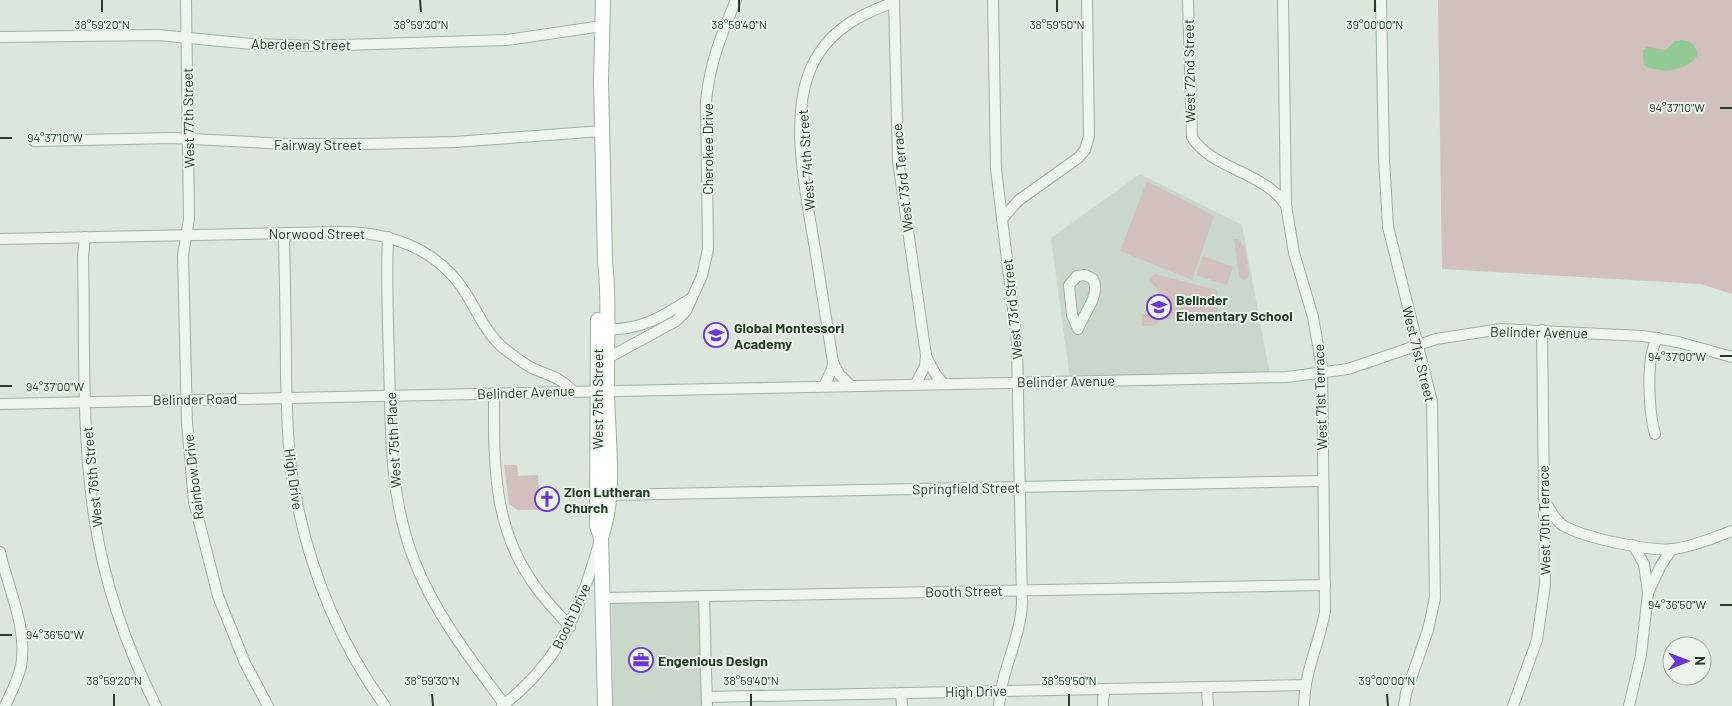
<svg xmlns="http://www.w3.org/2000/svg" width="1732" height="706" font-family="Barlow,sans-serif">
<rect width="100%" height="100%" fill="#dbe6dc"/>
<!-- built -->
<g fill="#c9d8ca">
<path d="M1140,174L1242,225L1270,375L1070,379L1051,238Z"/>
<path d="M694,600L698,601L700,606L703,706H613L612,604L616,602Z"/>
</g>
<!-- green -->
<g fill="#d1c0bb">
<path d="M1438,0H1732V294L1701,284L1442,269Z"/>
<path d="M1147,181L1214,216L1192,280L1120,251Z"/>
<path d="M1234,239H1238L1245,248L1249,275L1247,279L1243,280L1239,276Z"/>
<path d="M1203,256L1233,267L1227,285L1196,275Z"/>
<path d="M1155,274L1217,290L1218,318L1162,319L1154,326H1142V314L1154,313L1160,303L1157,288L1148,280Z"/>
<path d="M504,465H517L518,476L538,475L540,510H518L509,504Z"/>
</g>
<!-- water -->
<path fill="#93c993" d="M1682,40C1691,41 1696,45 1698,55C1687,71 1661,75 1644,65L1643,51L1647,47L1666,50L1675,41Z"/>
<g fill="none" stroke-linecap="round" stroke-linejoin="round">
<defs>
<g id="minor">
<path d="M186,0L189,219L183,255L187,423L194,502L218,596L245,663L268,706"/>
<path d="M894,0L898,161L926,355L925,366L916,383"/>
<path d="M993,0L996,169L1017,342L1022,604C1020,640 1001,671 999,706"/>
<path d="M1188,0L1192,137C1211,169 1263,171 1286,205"/>
<path d="M1283,0L1286,205L1294,253L1313,317L1322,368L1325,612C1319,644 1304,673 1304,706"/>
<path d="M1381,0L1384,158L1388,227L1432,402L1435,598L1428,630L1406,693L1404,706"/>
<path d="M0,37L158,35L252,44L310,46L507,40L602,26"/>
<path d="M34,141L172,138L288,144H364L455,142L602,131"/>
<path d="M1002,219L1019,200L1078,158L1085,150L1089,136L1087,0"/>
<path d="M288,233L284,240C285,284 286,329 286,373C287,407 287,442 292,475C305,558 336,638 385,706"/>
<path d="M85,237L83,256C85,345 81,435 95,522C105,586 127,648 156,706"/>
<path d="M388,237C386,278 388,320 389,362C391,429 389,496 414,560C435,614 470,658 504,704"/>
<path d="M0,239L336,232C387,231 436,247 465,292C477,311 485,331 501,346C511,354 521,362 532,368C549,376 558,376 572,390"/>
<path d="M1085,275L1093,279C1101,296 1083,314 1078,329L1072,315L1069,285L1077,276Z"/>
<path d="M607,329C639,331 664,316 690,299"/>
<path d="M926,356L936,375L942,382"/>
<path d="M606,359L676,321L686,311L702,276L708,249L706,101C710,62 721,36 736,0"/>
<path d="M833,362L839,374L850,385"/>
<path d="M824,386L832,369L833,362C827,324 821,286 815,249C806,193 786,109 816,58C834,27 862,14 894,2"/>
<path d="M494,393C494,457 492,521 529,577C540,595 555,610 570,627"/>
<path d="M0,404L1287,377L1348,369L1436,339L1501,329L1643,336L1678,342L1732,357"/>
<path d="M1655,434C1649,413 1645,355 1658,338"/>
<path d="M608,495L1323,481"/>
<path d="M1545,501C1550,509 1556,523 1566,527C1587,538 1650,552 1674,549C1695,546 1712,538 1732,531"/>
<path d="M1633,545L1644,564L1648,593"/>
<path d="M0,552C8,588 28,629 21,666C18,680 11,693 5,706"/>
<path d="M704,596L707,706"/>
<path d="M604,598L1325,585"/>
<path d="M1207,687L1208,706"/>
<path d="M901,693L902,706"/>
<path d="M707,697L1306,685"/>
<path d="M502,706C559,662 578,615 598,547"/>
<path d="M1103,706V697L1106,689"/>
<path d="M1513,706L1537,640L1545,585L1542,330"/>
<path d="M1629,706L1641,655L1648,593L1661,565L1672,549"/>
</g>
<g id="major">
<path d="M598,320L597,526L601,537L605,706"/>
<path d="M601,537C617,494 607,433 607,388C606,346 610,303 605,261L601,81L603,0"/>
</g>
</defs>
<!-- minor casing -->
<use href="#minor" stroke="#a0b0a2" stroke-width="12"/>
<!-- major casing -->
<use href="#major" stroke="#99b39c" stroke-width="16"/>
<!-- minor -->
<use href="#minor" stroke="#edf5ee" stroke-width="10"/>
<!-- major -->
<use href="#major" stroke="#fff" stroke-width="14"/>
</g>
<!-- ticks -->
<path fill="none" stroke="#243d27" stroke-width="2" d="M102,0V12M420,0L421,12M739,0V12M1057,0V12M1375,0V12M1720,108H1732M0,138H12M1720,356H1732M0,386H12M1720,605H1732M0,635H12M114,694V706M432,694L433,706M751,694V706M1069,694V706M1387,694L1388,706"/>
<!-- icons -->
<defs>
<symbol id="school-ring" viewBox="-11 -11 22 22"><circle r="9.5" fill="#eaf4eb" stroke="#6c36d5" stroke-width="1.5"/><path d="M0-5L7-2L0 1L-7-2ZM-4 1L0 2.5L4 1V4Q0 6-4 4Z" fill="#6c36d5"/></symbol>
<symbol id="church-ring" viewBox="-11 -11 22 22"><circle r="9.5" fill="#eaf4eb" stroke="#6c36d5" stroke-width="1.5"/><path d="M-1.2-6h2.4v3.5h3.3v2.4h-3.3V6h-2.4V-.1h-3.3v-2.4h3.3Z" fill="#6c36d5"/></symbol>
<symbol id="office-ring" viewBox="-11 -11 22 22"><circle r="9.5" fill="#eaf4eb" stroke="#6c36d5" stroke-width="1.5"/><path d="M-6-3h4V-5.5h4V-3h4V5H-6ZM-1-4.5V-3h2v-1.5ZM-6 0V1H6V0Z" fill="#6c36d5"/></symbol>
</defs>
<g fill-rule="evenodd">
<use href="#school-ring" x="1145" y="293" width="28" height="28"/>
<use href="#school-ring" x="702" y="321" width="28" height="28"/>
<use href="#church-ring" x="533" y="485" width="28" height="28"/>
<use href="#office-ring" x="627" y="646" width="28" height="28"/>
</g>
<g text-anchor="middle" dominant-baseline="central" stroke-width="4" stroke-linejoin="round" paint-order="stroke">
<!-- street labels -->
<g font-size="14" fill="#243d27" stroke="#eaf4eb">
<text transform="translate(301 44) rotate(1)">Aberdeen Street</text>
<text transform="translate(1189 71) rotate(-91)">West 72nd Street</text>
<text transform="translate(188 118) rotate(-91)">West 77th Street</text>
<text x="318" y="144">Fairway Street</text>
<text transform="translate(707 149) rotate(-90)">Cherokee Drive</text>
<text transform="translate(806 160) rotate(-94)">West 74th Street</text>
<text transform="translate(902 178) rotate(-96)">West 73rd Terrace</text>
<text x="317" y="233">Norwood Street</text>
<text transform="translate(1012 309) rotate(-96)">West 73rd Street</text>
<text transform="translate(1539 332) rotate(1)">Belinder Avenue</text>
<text transform="translate(1419 354) rotate(76)">West 71st Street</text>
<text transform="translate(1066 381) rotate(-1)">Belinder Avenue</text>
<text transform="translate(526 392) rotate(-2)">Belinder Avenue</text>
<text transform="translate(1320 397) rotate(-92)">West 71st Terrace</text>
<text transform="translate(195 399) rotate(-1)">Belinder Road</text>
<text transform="translate(597 399) rotate(-90)">West 75th Street</text>
<text transform="translate(393 440) rotate(-93)">West 75th Place</text>
<text transform="translate(92 477) rotate(-96)">West 76th Street</text>
<text transform="translate(193 477) rotate(-97)">Rainbow Drive</text>
<text transform="translate(294 479) rotate(82)">High Drive</text>
<text transform="translate(966 488) rotate(-1)">Springfield Street</text>
<text transform="translate(1544 520) rotate(-91)">West 70th Terrace</text>
<text transform="translate(964 591) rotate(-1)">Booth Street</text>
<text transform="translate(571 616) rotate(-65)">Booth Drive</text>
<text transform="translate(976 691) rotate(-1)">High Drive</text>
</g>
<!-- poi labels -->
<g font-size="14" font-weight="bold" fill="#243d27" stroke="#eaf4eb" text-anchor="start">
<text x="1176" y="299">Belinder<tspan x="1176" dy="16">Elementary School</tspan></text>
<text x="734" y="327">Global Montessori<tspan x="734" dy="16">Academy</tspan></text>
<text x="564" y="491">Zion Lutheran<tspan x="564" dy="16">Church</tspan></text>
<text x="658" y="660">Engenious Design</text>
</g>
</g>
<g font-size="12" text-anchor="middle" fill="#243d27" stroke="#eaf4eb" stroke-width="4" stroke-linejoin="round" paint-order="stroke">
<text x="102" y="29">38°59'20"N</text>
<text x="421" y="29">38°59'30"N</text>
<text x="739" y="29">38°59'40"N</text>
<text x="1057" y="29">38°59'50"N</text>
<text x="1375" y="29">39°00'00"N</text>
<text x="1677" y="112">94°37'10"W</text>
<text x="55" y="142">94°37'10"W</text>
<text x="1677" y="361">94°37'00"W</text>
<text x="55" y="391">94°37'00"W</text>
<text x="1677" y="609">94°36'50"W</text>
<text x="55" y="639">94°36'50"W</text>
<text x="114" y="685">38°59'20"N</text>
<text x="432" y="685">38°59'30"N</text>
<text x="751" y="685">38°59'40"N</text>
<text x="1069" y="685">38°59'50"N</text>
<text x="1387" y="685">39°00'00"N</text>
</g>
<!-- north arrow -->
<g transform="translate(1687 661) rotate(89)"><circle r="24" fill="#eaf4eb" stroke="#9bab9d"/>
<path d="M0-4L9 19L0 12L-9 19Z" fill="#6c36d5"/>
<text y="-8" font-size="14" font-weight="bold" text-anchor="middle" fill="#243d27">N</text>
</g>
</svg>
